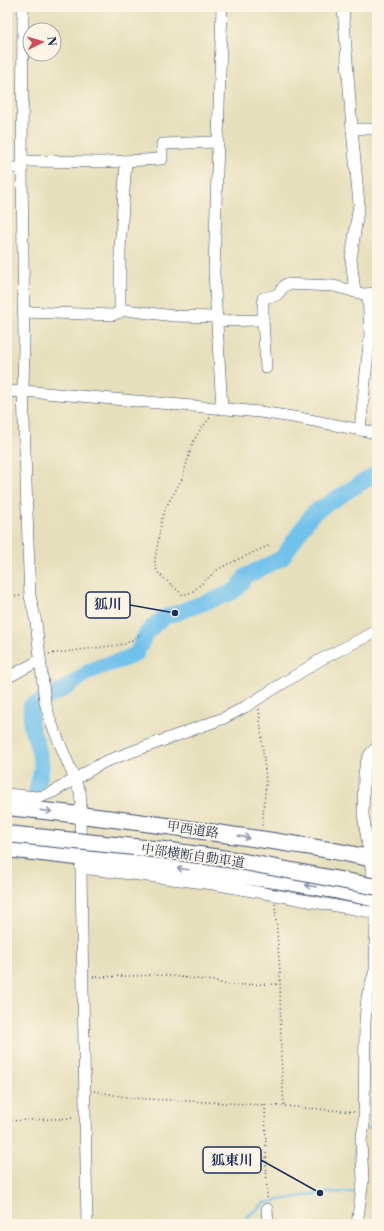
<svg xmlns="http://www.w3.org/2000/svg" width="384" height="1231" font-family="'Libre Caslon Text','Noto Serif JP',serif">
<rect width="100%" height="100%" fill="#fcf5e5"/>
<filter id="ink" filterUnits="userSpaceOnUse"><feTurbulence type="fractalNoise" baseFrequency=".025" numOctaves="2"/><feDisplacementMap in="SourceGraphic" scale="8" xChannelSelector="R" yChannelSelector="G"/><feConvolveMatrix kernelMatrix="1 2 1 2 8 2 1 2 1" color-interpolation-filters="sRGB"/></filter>
<filter id="wash" filterUnits="userSpaceOnUse"><feTurbulence type="fractalNoise" baseFrequency=".012" numOctaves="4" result="noise"/><feDisplacementMap in="SourceGraphic" scale="16" xChannelSelector="R" yChannelSelector="G"/><feGaussianBlur stdDeviation="0.9" result="paint"/><feColorMatrix in="noise" values="0 0 0 0 0 0 0 0 0 0 0 0 0 0 0 0 0 1.4 0 .05"/><feComposite in="paint" operator="in"/></filter>
<g filter="url(#wash)">
<rect width="100%" height="100%" fill="#e6dfbb"/>
<g fill="none" stroke-linecap="round" stroke-linejoin="round">
<!-- stream -->
<g stroke="#70c1ec" stroke-width="2.5">
<path d="M368,1128L377,1126"/>
<path d="M356,1157L354,1134L360,1132"/>
<path d="M239,1224L264,1203L320,1193L356,1192V1190"/>
</g>
<!-- river -->
<path stroke="#70c1ec" stroke-width="16" d="M36,792L42,767L38,747L31,727V706L66,688L87,673L99,667L122,660L136,654L146,634L156,623L165,617L231,593L238,588L246,576L282,558L310,517L316,511L377,473"/>
</g>
</g>
<g filter="url(#ink)">
<g fill="none" stroke-linecap="round" stroke-linejoin="round">
<defs>
<g id="minor">
<path d="M23,7L22,168L24,341L23,391L29,571L30,596L36,622L45,702L50,720L80,792L81,802L80,814L87,1224"/>
<path d="M343,7L352,129L359,204L351,259L355,292"/>
<path d="M352,129H377"/>
<path d="M23,161L104,162L162,159V144L217,142"/>
<path d="M7,168H22"/>
<path d="M23,312L113,315L125,310L174,316L217,317"/>
<path d="M120,312V250L126,161"/>
<path d="M263,320L266,368"/>
<path d="M217,321L263,320V298L277,295L286,284L334,286L363,294L377,293"/>
<path d="M7,392L23,391L260,412L299,418L377,433"/>
<path d="M222,409L214,272L222,7"/>
<path d="M360,430L370,334L368,294"/>
<path d="M7,678L40,660"/>
<path d="M7,794L37,797L43,796L53,792L104,762L224,718L245,707L320,660L377,631"/>
<path d="M81,868L213,884L376,913"/>
<path d="M267,1209L268,1224"/>
<path d="M357,1224L363,1180L361,1140L364,1126L365,1022L367,997L375,970L376,913V899L363,814L364,773L366,763L370,754L377,747"/>
</g>
<g id="highway">
<path d="M7,807C75,814 142,822 209,832C265,840 322,847 377,860"/>
<path d="M7,849L276,880L329,889L377,899"/>
</g>
</defs>
<!-- minor casing -->
<use href="#minor" stroke="#39496c" stroke-width="12"/>
<!-- highway casing -->
<use href="#highway" stroke="#39496c" stroke-width="18"/>
<!-- path -->
<g stroke="#39496c" stroke-width="1.5" stroke-dasharray="1 3" stroke-linecap="butt">
<path d="M210,418L200,430L193,442L182,479L166,507L162,518L155,560V566L159,574L183,595L192,592L217,570L226,565L270,545"/>
<path d="M7,597L21,596"/>
<path d="M49,654L125,644L142,634"/>
<path d="M259,709L266,782L262,826"/>
<path d="M275,904L280,972L281,1056L284,1106"/>
<path d="M93,977L163,975L214,981L227,985L279,984"/>
<path d="M94,1091L130,1098L284,1106L355,1112"/>
<path d="M265,1105L267,1199"/>
<path d="M7,1121L75,1118"/>
</g>
<!-- minor -->
<use href="#minor" stroke="#fff" stroke-width="11"/>
<!-- highway -->
<use href="#highway" stroke="#fff" stroke-width="16"/>
<defs>
<path id="highway-bridge" d="M7,834L164,850L234,860L377,887"/>
</defs>
<!-- highway-bridge casing -->
<use href="#highway-bridge" stroke="#39496c" stroke-width="18" stroke-linecap="butt"/>
<!-- highway-bridge -->
<use href="#highway-bridge" stroke="#fff" stroke-width="16"/>
</g>
<!-- one-way arrows -->
<defs><path id="oneway-shaft" d="M-6 0H5M1.5-3L5.5 0L1.5 3" fill="none" stroke-width="1.6" stroke-linecap="round" stroke-linejoin="round"/></defs>
<g stroke="#8d97ae">
<use href="#oneway-shaft" transform="translate(46 811) rotate(6)"/>
<use href="#oneway-shaft" transform="translate(244 837) rotate(8)"/>
<use href="#oneway-shaft" transform="translate(183 869) rotate(-173)"/>
<use href="#oneway-shaft" transform="translate(311 886) rotate(-170)"/>
</g>
</g>
<g text-anchor="middle" dominant-baseline="central" stroke-width="3.5" stroke-linejoin="round" paint-order="stroke">
<!-- street labels -->
<g font-size="13" fill="#1b2f5e" stroke="#fcf5e5">
<text transform="translate(193 829) rotate(8)">甲西道路</text>
<text transform="translate(193 855) rotate(8)">中部横断自動車道</text>
</g>
</g>
<!-- callouts -->
<path fill="none" stroke="#1b2f5e" stroke-width="1.5" d="M175 613L130 605M320 1193L261 1160"/>
<g fill="#1b2f5e" stroke="#fcf5e5" stroke-width="1.5">
<circle cx="175" cy="613" r="4"/>
<circle cx="320" cy="1193" r="4"/>
</g>
<g fill="#fcf5e5" stroke="#1b2f5e" stroke-width="1.5">
<rect x="86" y="592" width="44" height="26" rx="4"/>
<rect x="203" y="1147" width="58" height="26" rx="4"/>
</g>
<g font-size="14" text-anchor="middle" font-weight="bold" fill="#1b2f5e">
<text x="108" y="609">狐川</text>
<text x="232" y="1165">狐東川</text>
</g>
<!-- margin -->
<rect width="384" height="1231" fill="none" stroke="#fcf5e5" stroke-width="24"/>
<!-- north arrow -->
<g transform="translate(42 42) rotate(85)"><circle r="19" fill="#fcf5e5" stroke="#a2a6af"/>
<path d="M0-3L7 15L0 10L-7 15Z" fill="#d1495b"/>
<text y="-6" font-size="11" font-weight="bold" text-anchor="middle" fill="#1b2f5e">N</text>
</g>
</svg>
